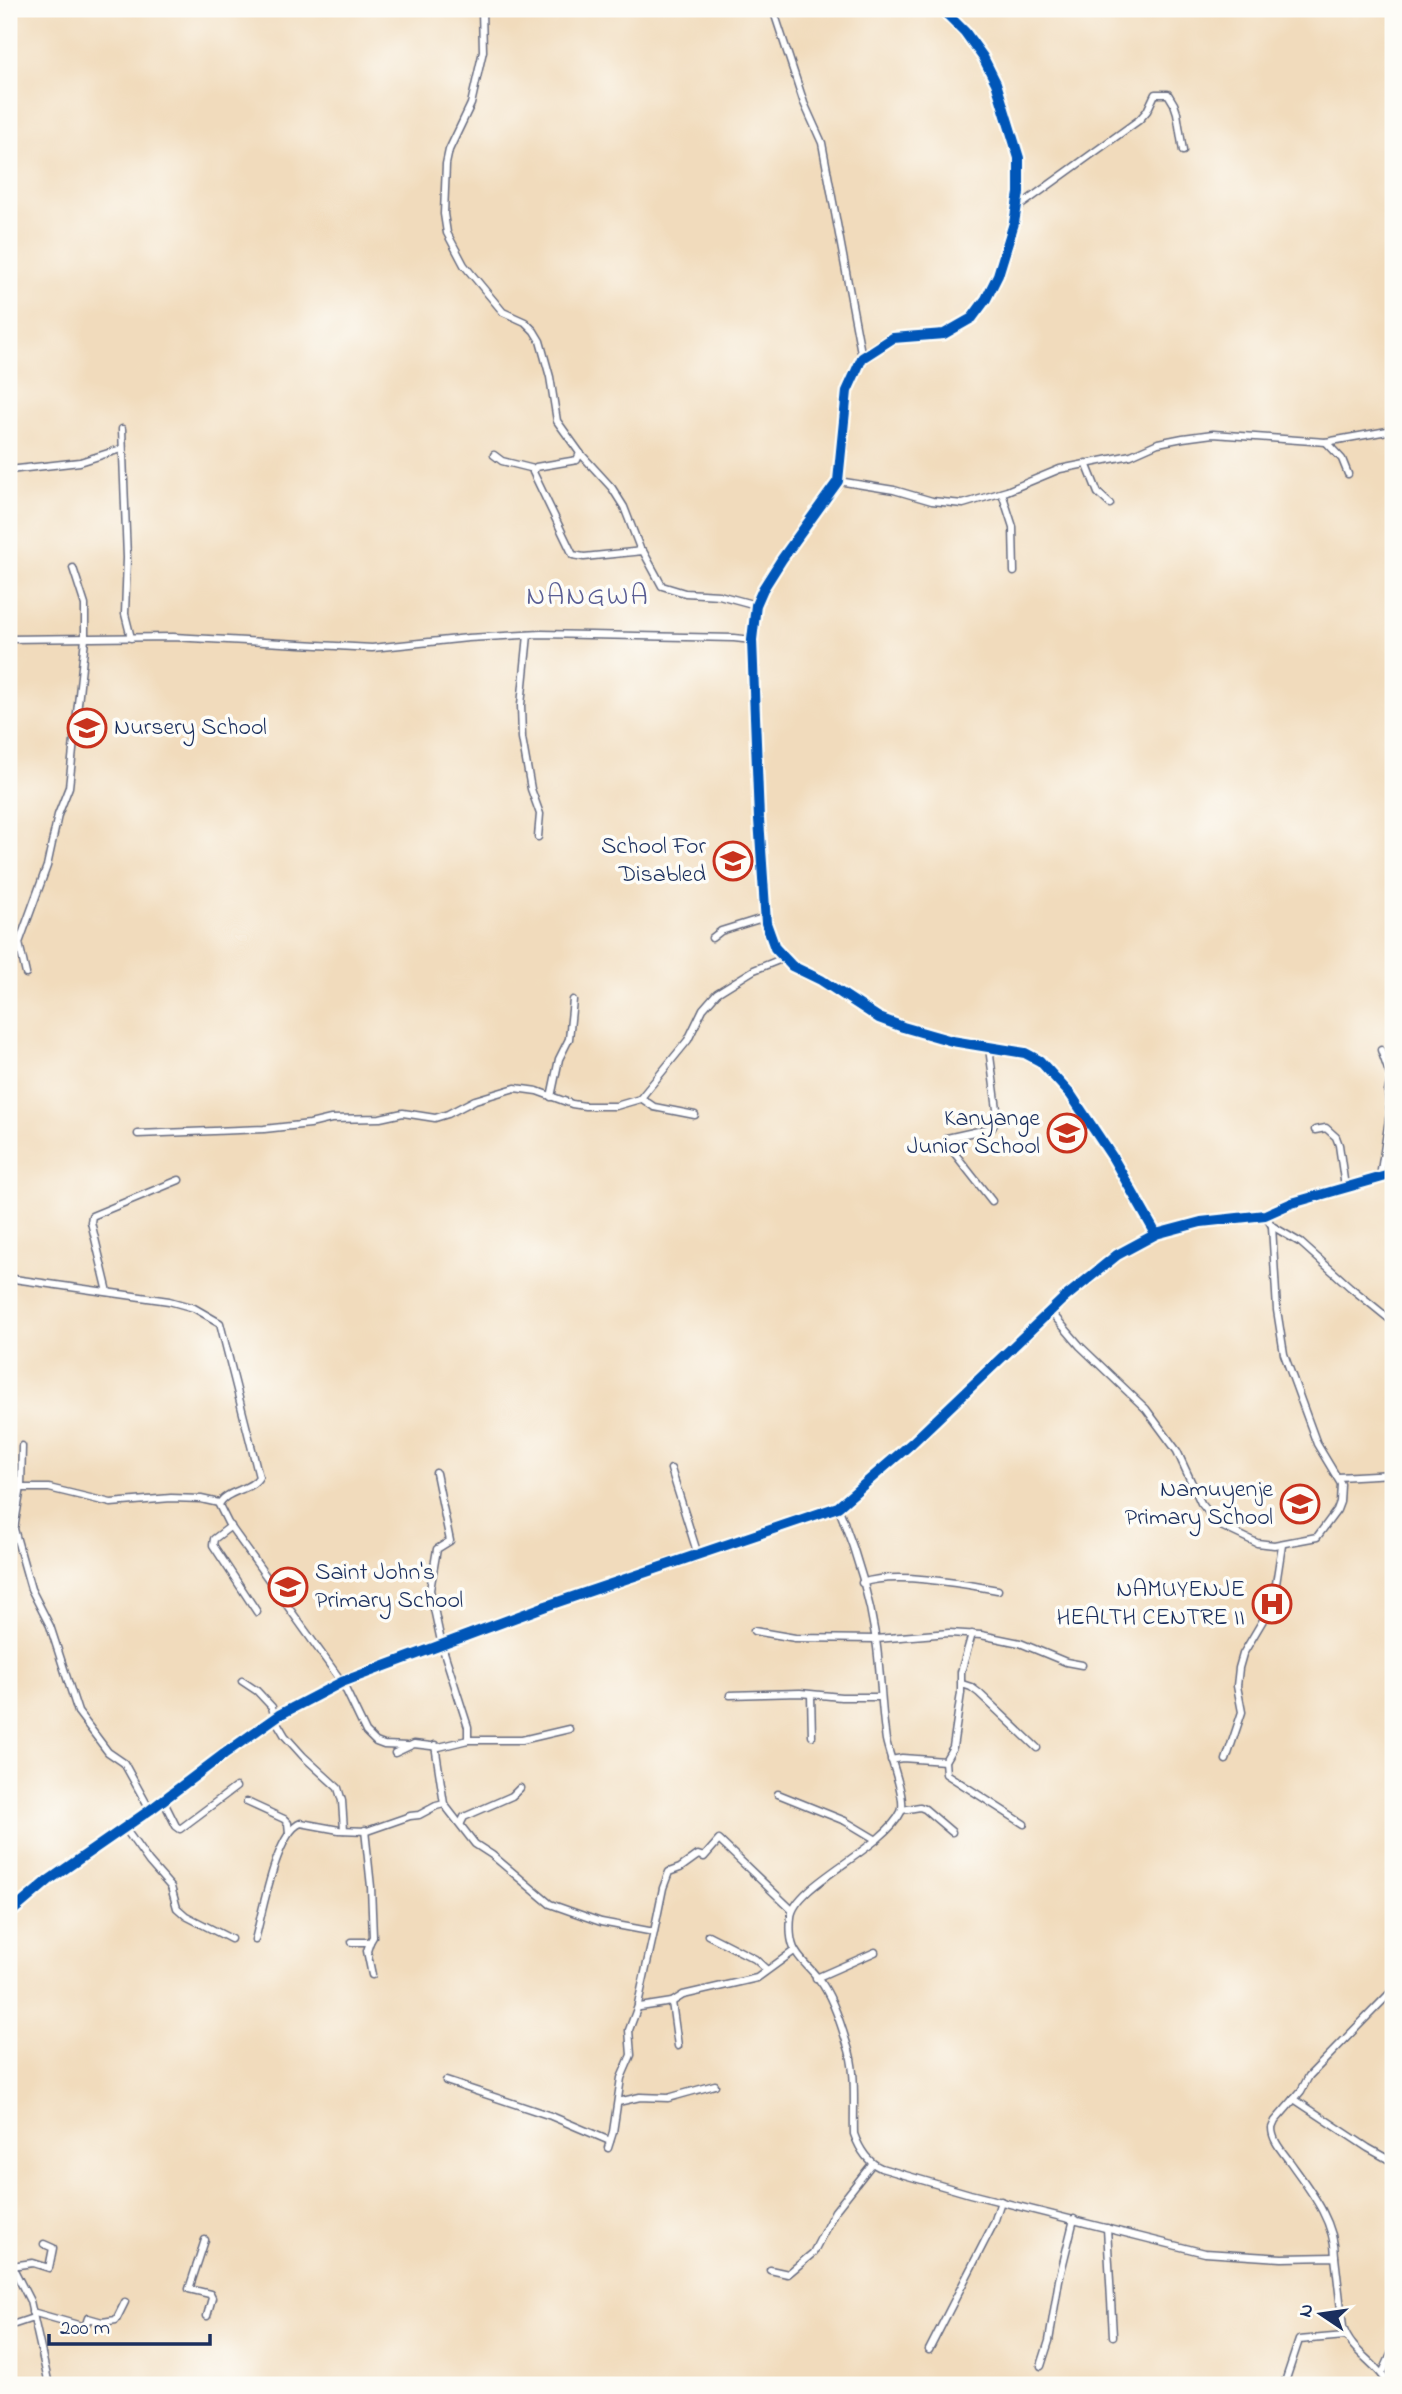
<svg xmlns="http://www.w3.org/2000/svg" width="1402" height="2394" font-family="'Indie Flower',sans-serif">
<rect width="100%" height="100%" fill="#fdfcf7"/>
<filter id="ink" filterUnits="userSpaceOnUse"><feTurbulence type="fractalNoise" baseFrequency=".0143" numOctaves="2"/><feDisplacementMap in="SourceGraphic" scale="14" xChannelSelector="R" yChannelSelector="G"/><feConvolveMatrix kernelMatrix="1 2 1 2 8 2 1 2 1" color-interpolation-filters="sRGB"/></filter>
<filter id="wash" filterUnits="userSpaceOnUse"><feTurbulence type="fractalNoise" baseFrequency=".00686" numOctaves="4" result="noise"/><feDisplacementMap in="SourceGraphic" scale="28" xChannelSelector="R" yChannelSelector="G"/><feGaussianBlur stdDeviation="1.57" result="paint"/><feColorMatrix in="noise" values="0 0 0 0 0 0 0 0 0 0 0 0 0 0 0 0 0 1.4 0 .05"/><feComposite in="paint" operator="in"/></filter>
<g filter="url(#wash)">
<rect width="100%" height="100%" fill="#f1dbbc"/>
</g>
<g filter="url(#ink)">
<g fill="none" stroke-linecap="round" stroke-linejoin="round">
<defs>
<g id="street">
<path d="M482,9L483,51L471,104L449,150L446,164L444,214L447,233L464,265L503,312L525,322L534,331L540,341L550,377L557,421L580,453L612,488L624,507L641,551"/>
<path d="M773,9L804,103L822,143L862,358"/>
<path d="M942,9L965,32L983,57L996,83L1019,158V193L1014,223L998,275L986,299L972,318L944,334L893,338L862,358L847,391L838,481L782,559L763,589L756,605L752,640L759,819L766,923L775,948L792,966L821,980L879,1018L903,1027L952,1041L1025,1053L1040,1061L1071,1095L1113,1158L1156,1234"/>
<path d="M1017,208L1139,120L1147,111L1155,94H1168L1174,104L1177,113L1183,151"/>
<path d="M122,429L127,558L125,614L131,638"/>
<path d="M1326,442L1342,459L1348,474"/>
<path d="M580,453L577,460L536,467L533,472L573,555L584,557L643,551L662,586L685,593L719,595L756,605"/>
<path d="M494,455L502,461L534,469"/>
<path d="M1086,463L1098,493L1110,504"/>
<path d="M9,470L80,462L121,449"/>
<path d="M838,481L894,490L932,501L963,504L1007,491L1060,469L1131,455L1158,443L1183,438L1213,434L1326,442L1393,430"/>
<path d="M1002,493L1013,527L1014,572"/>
<path d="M528,635L521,705L522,738L531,789L540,814L538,837"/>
<path d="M9,639L173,637L372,648L468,638L541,634L734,638L752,640"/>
<path d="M712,938L721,931L766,917"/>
<path d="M26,974L19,943L47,866L58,815L69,787L85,639V605L73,568"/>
<path d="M989,1048L998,1117L992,1128L947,1138L952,1150L992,1201"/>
<path d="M551,1097L559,1059L569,1039L573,1000"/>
<path d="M641,1098L654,1107L695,1115"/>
<path d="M1315,1130L1326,1128L1336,1137L1339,1145L1345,1187"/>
<path d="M138,1134L264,1129L310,1124L331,1119L380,1118L403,1113L435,1118L448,1114L475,1100L515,1088L537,1091L572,1104L585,1106H616L640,1099L688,1040L703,1009L717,993L754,970L784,958"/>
<path d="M1380,1177L1390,1113L1388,1092L1391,1078L1381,1050"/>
<path d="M1265,1215L1272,1226L1301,1243L1350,1287L1393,1322"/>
<path d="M14,1279L169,1301L194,1308L220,1323L259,1477C251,1491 225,1490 219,1505L228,1523L342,1682L366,1732L376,1742L384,1745L407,1746"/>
<path d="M108,1292L91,1222L92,1216L179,1180"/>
<path d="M1050,1311L1080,1346L1146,1409L1177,1451L1201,1503L1219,1525L1257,1543L1274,1545L1317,1537L1337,1510L1340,1502L1341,1484L1317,1444L1284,1354L1277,1310L1272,1226"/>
<path d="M22,1446L21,1487L14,1529L31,1589L50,1626L78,1712L108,1752L124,1763L150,1810"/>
<path d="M671,1469L698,1555"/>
<path d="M436,1473L450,1541L437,1549L430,1590L442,1646L468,1727V1740H522L569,1729"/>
<path d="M1338,1477L1393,1474"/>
<path d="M21,1488H49L111,1503L171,1498L201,1499L219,1503"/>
<path d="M838,1507C855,1548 869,1595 876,1640C881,1673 881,1707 886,1740C889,1756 907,1799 901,1812C884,1848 794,1885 791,1917C787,1958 804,1957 823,1985C834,2002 841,2025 847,2044C857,2071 853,2105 854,2134C859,2148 867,2162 881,2168L970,2194L1205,2253L1282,2258L1335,2257L1343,2327C1351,2353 1377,2362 1389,2385"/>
<path d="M231,1526L214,1539L213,1545L257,1612"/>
<path d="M862,1583C895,1571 964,1584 998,1590"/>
<path d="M754,1631L795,1638L876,1639L949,1633L981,1635L1020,1643L1066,1662L1082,1665"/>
<path d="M972,1634L961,1672V1693L953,1747L945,1761L946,1774L1024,1824"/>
<path d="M242,1681L257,1691L272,1707L275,1719L285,1736L303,1756L338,1788L342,1801L344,1830"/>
<path d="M962,1684L971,1687L979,1693L1037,1748"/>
<path d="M730,1695L800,1693L841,1697H880"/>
<path d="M811,1695L812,1736"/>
<path d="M435,1745L444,1804"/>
<path d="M395,1753L414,1744L439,1747L468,1740"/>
<path d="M891,1760L902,1758L945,1761"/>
<path d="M1226,1760L1242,1712L1237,1686L1239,1668L1243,1654L1269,1610L1276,1584L1282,1545"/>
<path d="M778,1794L845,1821L875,1839"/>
<path d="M163,1800L176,1826L180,1829L236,1787"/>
<path d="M247,1802L284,1819L288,1823L289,1833"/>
<path d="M902,1810L920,1807L925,1809L952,1832"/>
<path d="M461,1823L464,1817L512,1796L520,1788"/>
<path d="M124,1827L149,1862L171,1887L177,1908L186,1916L231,1939"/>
<path d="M654,1932L663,1888L669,1872L680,1868L698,1855L704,1857L719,1840L792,1910"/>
<path d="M708,1935L755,1959L767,1970"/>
<path d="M255,1940C262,1915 276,1832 301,1823L339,1830L367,1831L410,1816L419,1815L436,1806L444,1804L475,1844L492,1855L550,1904L601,1922L654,1932L638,2004L640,2007L672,2002L683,1995L757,1978L794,1951"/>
<path d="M352,1942H370L373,1937L371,1887L365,1830"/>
<path d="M370,1942L367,1951L372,1975"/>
<path d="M816,1978L875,1952"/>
<path d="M672,2002L678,2046"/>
<path d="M446,2081L551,2116L610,2141"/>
<path d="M1294,2099L1368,2148L1393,2162"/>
<path d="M618,2102L640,2097L668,2098L715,2085"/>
<path d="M608,2148L613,2132L621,2078L631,2055L629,2030L638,2006"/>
<path d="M1107,2228L1113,2336"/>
<path d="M205,2240L189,2289L210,2294L212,2298L207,2316"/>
<path d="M1335,2257C1335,2221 1310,2190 1290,2162C1283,2152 1272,2141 1272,2128L1275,2121L1301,2091L1309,2076L1393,1990"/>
<path d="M9,2260L30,2301L49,2385"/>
<path d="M11,2266L33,2263L49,2268L53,2248L44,2244"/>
<path d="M770,2270L788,2274L813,2253L835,2211L872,2164"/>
<path d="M32,2312L85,2327L88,2318L102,2322L116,2320L125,2302"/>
<path d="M9,2326L33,2318"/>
<path d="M929,2350L994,2223L1001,2201"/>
<path d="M1041,2366L1049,2341L1059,2280L1074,2219"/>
<path d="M1382,2374L1393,2350"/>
<path d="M211,2385L213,2384"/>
<path d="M1284,2385L1299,2340L1345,2336"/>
</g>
<path id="secondary" d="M9,1914L49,1880L150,1810L224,1754L279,1715L342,1682L546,1606L838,1507L912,1443L1063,1299L1117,1255L1156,1234L1201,1222L1265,1215L1292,1203L1393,1174"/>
</defs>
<!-- street casing -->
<use href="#street" stroke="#666b7f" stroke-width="9"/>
<!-- secondary casing -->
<use href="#secondary" stroke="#666b7f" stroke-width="11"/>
<!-- street -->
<use href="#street" stroke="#fff" stroke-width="6"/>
<!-- secondary -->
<use href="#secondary" stroke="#fbe6c4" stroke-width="9"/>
<defs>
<g id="cycleway">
<path d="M942,9L965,32L983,57L996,83L1019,158V193L1014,223L998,275L986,299L972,318L944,334L893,338L862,358L847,391L838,481L782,559L763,589L756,605L752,640L759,819L766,923L775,948L792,966L821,980L879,1018L903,1027L952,1041L1025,1053L1040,1061L1071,1095L1113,1158L1156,1234"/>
<path d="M9,1914L49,1880L150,1810L224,1754L279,1715L342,1682L546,1606L838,1507L912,1443L1063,1299L1117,1255L1156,1234L1201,1222L1265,1215L1292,1203L1393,1174"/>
</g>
</defs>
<!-- cycleway casing -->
<use href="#cycleway" stroke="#fdfcf7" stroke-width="15"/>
<!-- cycleway -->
<use href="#cycleway" stroke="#0057b8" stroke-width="10"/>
</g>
</g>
<!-- icons -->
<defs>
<symbol id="school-ring" viewBox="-11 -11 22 22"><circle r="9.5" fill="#fdfcf7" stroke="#c8321e" stroke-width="1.5"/><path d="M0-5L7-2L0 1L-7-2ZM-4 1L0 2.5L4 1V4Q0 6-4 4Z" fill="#c8321e"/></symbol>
<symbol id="hospital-ring" viewBox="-11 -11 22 22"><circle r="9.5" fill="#fdfcf7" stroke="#c8321e" stroke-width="1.5"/><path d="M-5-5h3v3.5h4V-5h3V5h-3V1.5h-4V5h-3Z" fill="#c8321e"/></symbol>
</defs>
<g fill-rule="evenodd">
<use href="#school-ring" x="65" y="706" width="44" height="44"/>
<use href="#school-ring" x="711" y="839" width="44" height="44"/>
<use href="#school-ring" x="1045" y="1111" width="44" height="44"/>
<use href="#school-ring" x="1278" y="1482" width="44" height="44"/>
<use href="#school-ring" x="266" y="1565" width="44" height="44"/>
<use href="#hospital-ring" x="1250" y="1582" width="44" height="44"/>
</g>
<g text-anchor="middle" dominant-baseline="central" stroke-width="7" stroke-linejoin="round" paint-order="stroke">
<!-- poi labels -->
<g font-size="24" fill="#1b2f5e" stroke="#fdfcf7" text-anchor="end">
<text x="114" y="728" text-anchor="start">Nursery School</text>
<text x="706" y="847">School For<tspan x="706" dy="28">Disabled</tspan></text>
<text x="1040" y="1119">Kanyange<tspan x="1040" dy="28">Junior School</tspan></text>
<text x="1273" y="1490">Namuyenje<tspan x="1273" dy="28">Primary School</tspan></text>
<text x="315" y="1573" text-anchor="start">Saint John's<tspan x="315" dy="28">Primary School</tspan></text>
<text x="1245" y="1590">NAMUYENJE<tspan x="1245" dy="28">HEALTH CENTRE II</tspan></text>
</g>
<!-- quarter labels -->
<g font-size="28" letter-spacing="2" fill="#595d94" stroke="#fdfcf7">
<text x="588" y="597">NANGWA</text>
</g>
</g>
<!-- margin -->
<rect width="1402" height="2394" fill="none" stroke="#fdfcf7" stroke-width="35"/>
<!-- north arrow -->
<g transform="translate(1321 2314) rotate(283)" stroke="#fdfcf7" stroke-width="5" paint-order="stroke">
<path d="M0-5L12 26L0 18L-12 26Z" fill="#1b2f5e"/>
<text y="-10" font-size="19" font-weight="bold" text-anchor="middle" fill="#1b2f5e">N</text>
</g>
<!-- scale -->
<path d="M49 2334v10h161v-10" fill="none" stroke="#1b2f5e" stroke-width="3.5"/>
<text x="60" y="2334" font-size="21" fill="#1b2f5e" stroke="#fdfcf7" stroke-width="5" paint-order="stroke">200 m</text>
</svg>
